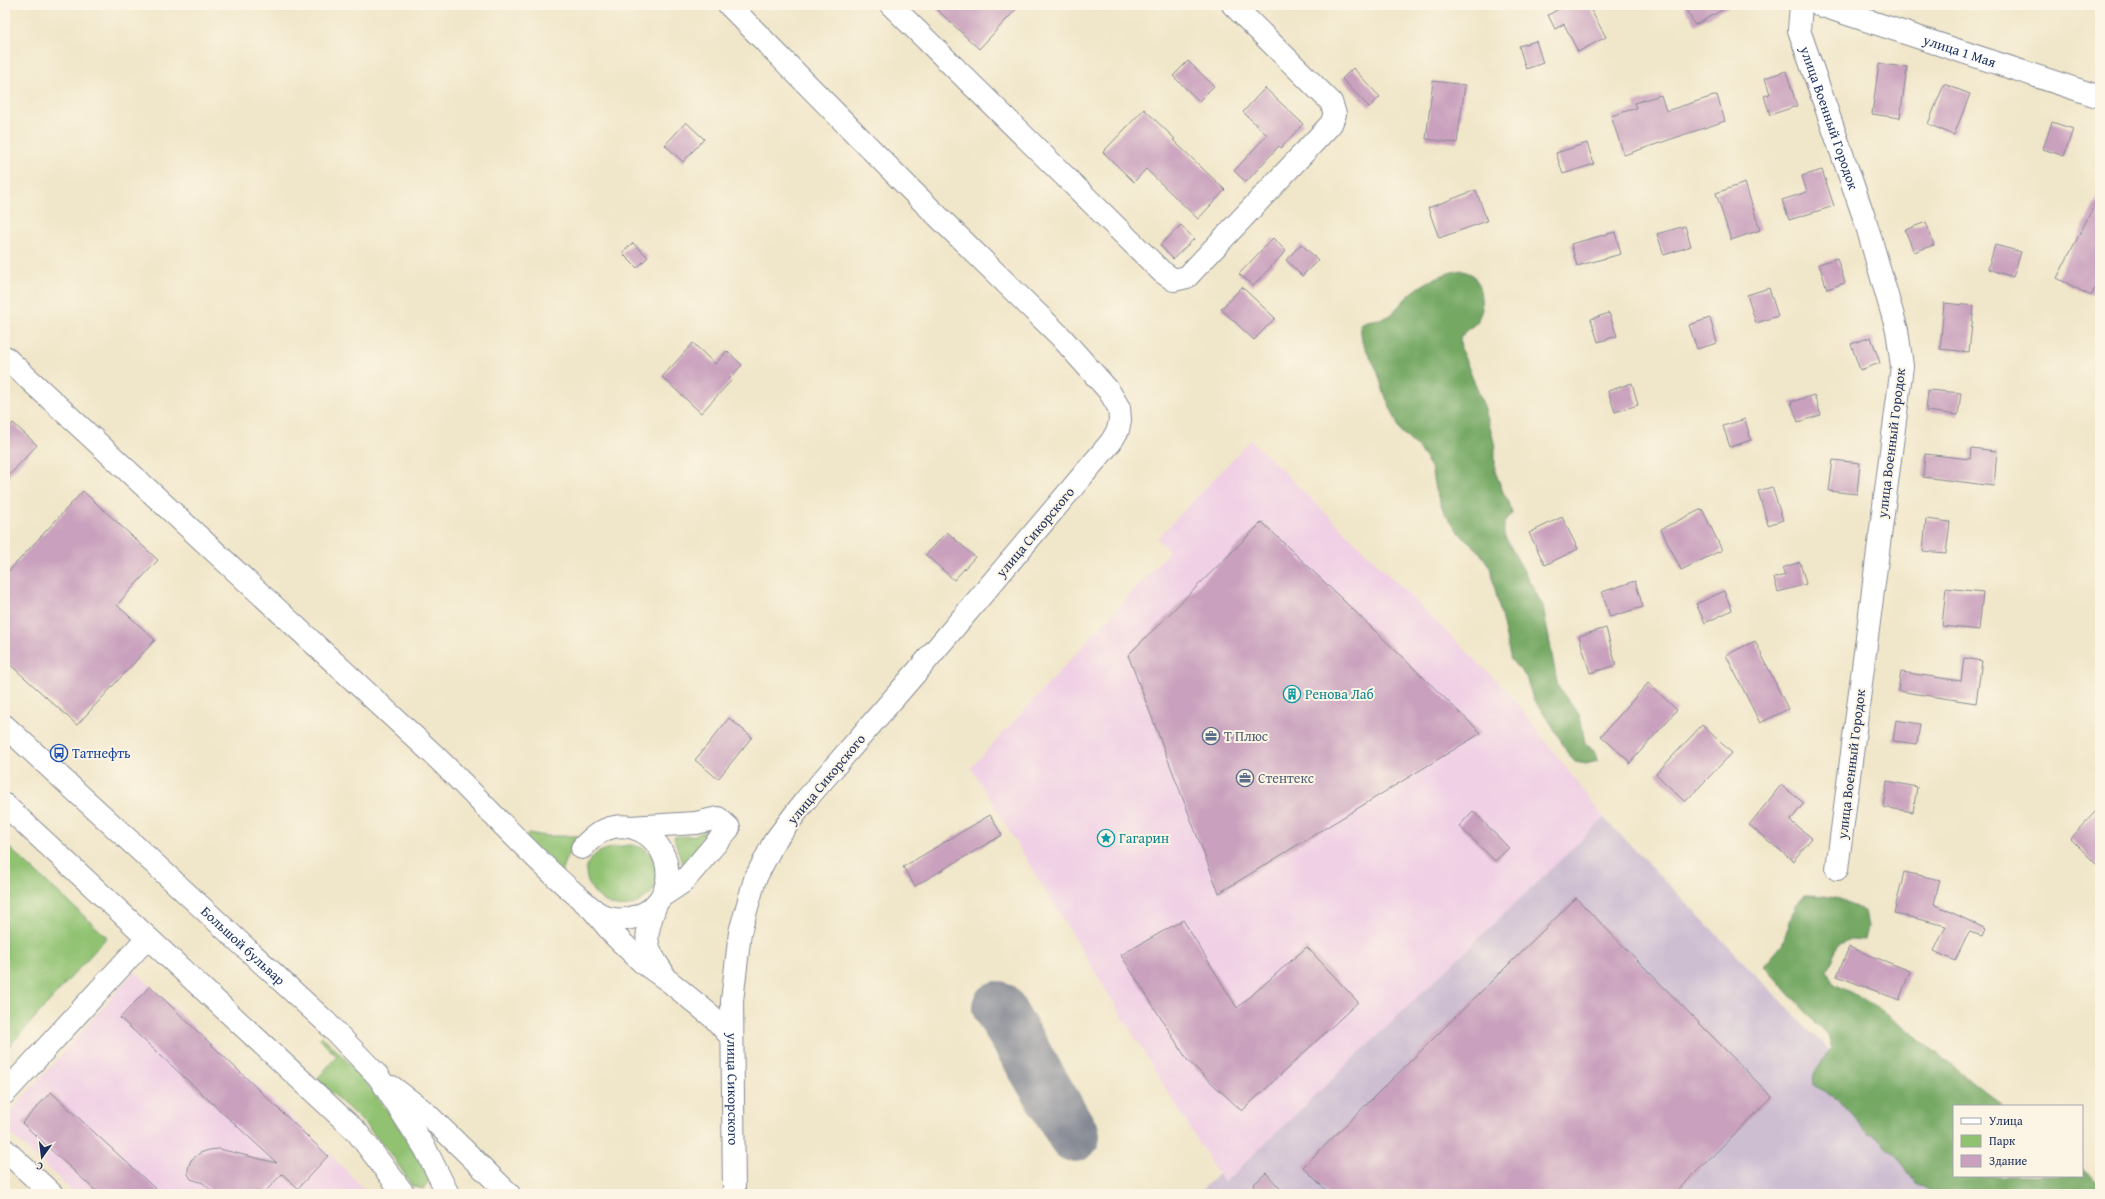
<svg xmlns="http://www.w3.org/2000/svg" width="2105" height="1199" font-family="'Gentium Book Plus',serif">
<rect width="100%" height="100%" fill="#fcf5e5"/>
<filter id="ink" filterUnits="userSpaceOnUse"><feTurbulence type="fractalNoise" baseFrequency=".025" numOctaves="2"/><feDisplacementMap in="SourceGraphic" scale="8" xChannelSelector="R" yChannelSelector="G"/><feConvolveMatrix kernelMatrix="1 2 1 2 8 2 1 2 1" color-interpolation-filters="sRGB"/></filter>
<filter id="wash" filterUnits="userSpaceOnUse"><feTurbulence type="fractalNoise" baseFrequency=".012" numOctaves="4" result="noise"/><feDisplacementMap in="SourceGraphic" scale="16" xChannelSelector="R" yChannelSelector="G"/><feGaussianBlur stdDeviation="0.9" result="paint"/><feColorMatrix in="noise" values="0 0 0 0 0 0 0 0 0 0 0 0 0 0 0 0 0 1.4 0 .05"/><feComposite in="paint" operator="in"/></filter>
<g filter="url(#wash)">
<rect width="100%" height="100%" fill="#f0e6c9"/>
<!-- built -->
<g fill="#f0d0e5">
<path d="M1251,440L1509,693L1604,818L1224,1184L971,768L1169,552L1157,539Z"/>
<path d="M135,971L324,1148L369,1194H76L5,1129V1118Z"/>
</g>
<!-- industrial -->
<path fill="#cebed2" d="M1604,818L1848,1070L1972,1194H1198L1218,1174L1224,1183Z"/>
<!-- green -->
<g fill="#91c272" stroke="#567868">
<path d="M716,828L684,871L674,837L692,836Z"/>
<path d="M528,833L546,836H578L565,861L561,874L526,838Z"/>
<path d="M5,844L107,937L5,1051Z"/>
<path d="M630,845C651,848 651,854 659,872C657,877 656,884 654,889C651,894 646,897 642,900C609,924 568,876 595,855C604,848 619,846 630,845Z"/>
<path d="M322,1036C368,1079 400,1125 430,1180L423,1189L412,1186L392,1155L364,1123L317,1079L337,1056L319,1039Z"/>
</g>
<!-- forest -->
<g fill="#74a864" stroke="#486c61">
<path d="M1461,270L1473,275L1480,286L1482,310L1477,322L1460,337L1461,349L1485,409L1495,446V471L1503,492L1509,502L1512,514L1504,523V535L1543,606L1558,687L1580,716L1585,743L1594,751L1598,761L1586,764L1575,762L1568,754L1552,725L1533,699L1526,677L1511,660L1490,567L1478,550L1459,533L1444,512L1435,490L1431,467L1418,448L1401,432L1384,393L1377,370L1362,342L1360,324C1372,317 1381,322 1391,314C1397,309 1401,303 1406,298C1422,283 1440,274 1461,270Z"/>
<path d="M1804,895C1828,895 1844,898 1865,912L1868,927L1865,940L1851,939L1839,944L1827,970L1833,983L1876,1006L2003,1106H1954V1176H2082V1168L2100,1183V1194H1934L1916,1184L1901,1161L1881,1140L1868,1133L1838,1099L1813,1086L1815,1072L1832,1049L1828,1036L1764,966L1782,945L1795,906Z"/>
</g>
<g fill="none" stroke-linecap="round" stroke-linejoin="round">
<!-- taxiway -->
<path stroke="#868a94" stroke-width="52" d="M998,1007L1074,1136"/>
</g>
<g id="blocks">
<!-- building -->
<g fill="#c9a0bd">
<path d="M932,5H1020L979,49Z"/>
<path d="M1566,5H1588L1606,37L1578,52L1564,24L1555,29L1548,15Z"/>
<path d="M1683,5H1731L1695,25Z"/>
<path d="M1536,41L1543,63L1526,69L1519,46Z"/>
<path d="M1188,61L1214,86L1199,101L1173,76Z"/>
<path d="M1879,64L1907,67L1900,118L1872,114Z"/>
<path d="M1353,68L1380,97L1369,107L1342,79Z"/>
<path d="M1786,71L1797,106L1770,115L1764,96L1770,94L1765,78Z"/>
<path d="M1433,81L1465,85L1457,143L1426,139Z"/>
<path d="M1944,84L1970,94L1954,135L1928,124Z"/>
<path d="M1265,88L1303,124L1281,148L1279,146L1246,182L1234,171L1267,135L1243,112Z"/>
<path d="M1661,95L1666,111L1717,95L1725,121L1624,155L1611,116L1636,108L1634,103Z"/>
<path d="M1144,109L1175,139L1173,140L1225,190L1198,219L1146,169L1134,182L1103,152Z"/>
<path d="M686,122L704,139L683,162L665,145Z"/>
<path d="M2052,122L2073,129L2064,156L2043,149Z"/>
<path d="M1587,143L1594,164L1563,174L1556,153Z"/>
<path d="M1822,170L1834,206L1789,220L1782,200L1807,192L1802,176Z"/>
<path d="M1745,183L1760,230L1731,240L1716,193Z"/>
<path d="M1476,190L1487,221L1439,238L1428,208Z"/>
<path d="M2100,194V279L2091,296L2057,278Z"/>
<path d="M1926,222L1934,245L1914,252L1905,230Z"/>
<path d="M1181,225L1194,239L1173,259L1160,245Z"/>
<path d="M1685,226L1691,246L1664,255L1657,234Z"/>
<path d="M1615,232L1621,254L1577,266L1571,244Z"/>
<path d="M1273,238L1286,251L1253,286L1239,274Z"/>
<path d="M633,243L648,257L637,268L622,253Z"/>
<path d="M1301,244L1318,260L1302,276L1286,260Z"/>
<path d="M1995,245L2021,252L2013,277L1988,269Z"/>
<path d="M1837,258L1845,283L1827,289L1819,264Z"/>
<path d="M1242,287L1275,318L1254,340L1221,309Z"/>
<path d="M1769,288L1778,316L1756,323L1747,295Z"/>
<path d="M1944,303L1974,306L1969,352L1940,349Z"/>
<path d="M1609,313L1617,336L1598,342L1591,319Z"/>
<path d="M1710,318L1717,343L1697,349L1689,325Z"/>
<path d="M1871,337L1880,363L1860,370L1851,344Z"/>
<path d="M693,343L715,364L727,351L742,365L729,379L731,381L701,413L662,377Z"/>
<path d="M1632,383L1638,405L1615,412L1608,391Z"/>
<path d="M1928,390L1961,393L1958,415L1926,411Z"/>
<path d="M1814,395L1821,415L1798,422L1791,402Z"/>
<path d="M1745,419L1751,440L1730,447L1723,426Z"/>
<path d="M13,423L37,445L5,480V432Z"/>
<path d="M1971,448L1997,451L1994,486L1923,477L1925,454L1970,459Z"/>
<path d="M1833,460L1860,463L1857,494L1829,491Z"/>
<path d="M1772,487L1783,520L1768,525L1758,491Z"/>
<path d="M83,491L158,560L117,605L155,640L77,725L5,660V575Z"/>
<path d="M1702,509L1722,550L1681,570L1661,529Z"/>
<path d="M1562,517L1578,549L1545,565L1529,533Z"/>
<path d="M1926,519L1950,522L1946,553L1923,551Z"/>
<path d="M1262,522L1481,733L1219,893L1128,655Z"/>
<path d="M947,532L975,557L954,580L926,555Z"/>
<path d="M1800,562L1806,584L1778,592L1774,578L1785,575L1782,568Z"/>
<path d="M1635,581L1643,607L1610,617L1602,592Z"/>
<path d="M1946,588L1983,592L1979,630L1942,626Z"/>
<path d="M1724,591L1732,610L1705,623L1696,604Z"/>
<path d="M1606,628L1616,665L1590,673L1579,636Z"/>
<path d="M1755,641L1788,709L1760,723L1726,655Z"/>
<path d="M1964,658L1982,661L1976,703L1898,691L1901,672L1961,681Z"/>
<path d="M1648,683L1677,710L1629,764V761L1601,736Z"/>
<path d="M729,718L752,737L718,779L695,760Z"/>
<path d="M1896,720L1920,724L1917,744L1893,741Z"/>
<path d="M1702,725L1732,753L1685,802L1656,774Z"/>
<path d="M1887,781L1917,787L1913,812L1883,807Z"/>
<path d="M1781,785L1804,803L1790,821L1812,838L1793,861L1749,825Z"/>
<path d="M2100,807V868L2070,838Z"/>
<path d="M1473,811L1509,848L1495,861L1459,826Z"/>
<path d="M990,815L1002,835L915,886L903,867Z"/>
<path d="M1904,872L1940,880L1934,904L1986,929L1983,936L1969,932L1955,961L1934,951L1946,926L1894,913Z"/>
<path d="M1576,898L1772,1097L1674,1194H1330L1303,1167Z"/>
<path d="M1183,920L1237,1008L1307,947L1358,1002L1242,1111L1188,1061L1121,955Z"/>
<path d="M1849,947L1910,971L1899,1000L1837,976Z"/>
<path d="M150,986L328,1156L298,1188L282,1174L263,1194H215L203,1183L191,1179L188,1174V1168L191,1160L200,1153L209,1150L219,1149L277,1163L120,1018Z"/>
<path d="M51,1092L97,1135L161,1194H99L22,1123Z"/>
<path d="M1266,1173L1285,1194H1261L1253,1185Z"/>
</g>
</g>
</g>
<g filter="url(#ink)">
<use href="#blocks" fill-opacity="0" stroke="#868a94" stroke-width="1"/>
<g fill="none" stroke-linecap="round" stroke-linejoin="round">
<defs>
<g id="minor">
<path id="s1" d="M729,5L909,188L1061,337L1109,391L1119,408L1120,420L1118,430L1111,442L920,668L804,802L774,842L755,879L740,932L732,1001L734,1194"/>
<path d="M891,5L1162,272L1174,280L1187,277L1331,124L1335,114L1331,102L1233,5"/>
<path id="s2" d="M1801,5L1799,30L1866,223L1897,330L1902,366L1837,869"/>
<path id="s3" d="M1820,5L2100,97"/>
<path d="M5,357L432,753C480,799 524,850 574,893C585,902 595,914 608,918C628,923 651,914 661,897C681,865 652,820 614,827C601,829 591,838 582,848"/>
<path id="s4" d="M5,726L325,1021L378,1076L425,1148L448,1194"/>
<path d="M5,805L357,1132L404,1194"/>
<path d="M630,827L696,823L718,818L729,828L683,882L662,896"/>
<path d="M656,904C645,935 642,944 662,971"/>
<path d="M594,911L614,935L642,962L670,982L715,1019L731,1037"/>
<path d="M392,1087L425,1112L509,1194"/>
<path d="M5,1093L147,938"/>
<path d="M5,1150L52,1194"/>
</g>
</defs>
<!-- minor casing -->
<use href="#minor" stroke="#868a94" stroke-width="24"/>
<!-- minor -->
<use href="#minor" stroke="#fff" stroke-width="22"/>
</g>
</g>
<!-- icons -->
<defs>
<symbol id="building-ring" viewBox="-11 -11 22 22"><circle r="9.5" fill="#fcf5e5" stroke="#0f9aa8" stroke-width="1.5"/><path d="M-4-6H4V6H1V3H-1V6H-4ZM-2.5-4.3h1.7v1.8h-1.7ZM.8-4.3h1.7v1.8H.8ZM-2.5-1h1.7V.8h-1.7ZM.8-1h1.7V.8H.8Z" fill="#0f9aa8"/></symbol>
<symbol id="office-ring" viewBox="-11 -11 22 22"><circle r="9.5" fill="#fcf5e5" stroke="#5c6f8a" stroke-width="1.5"/><path d="M-6-3h4V-5.5h4V-3h4V5H-6ZM-1-4.5V-3h2v-1.5ZM-6 0V1H6V0Z" fill="#5c6f8a"/></symbol>
<symbol id="bus-ring" viewBox="-11 -11 22 22"><circle r="9.5" fill="#fcf5e5" stroke="#1a4fb4" stroke-width="1.5"/><path d="M-5-6H5V4H4V6H2V4H-2V6H-4V4H-5ZM-3.5-4V0h7V-4ZM-3.5 1.2v1.5H-2V1.2ZM2 1.2v1.5H3.5V1.2Z" fill="#1a4fb4"/></symbol>
<symbol id="sight-ring" viewBox="-11 -11 22 22"><circle r="9.5" fill="#fcf5e5" stroke="#0f9aa8" stroke-width="1.5"/><path d="M0-6L1.8-2.2L6-1.7L2.9 1.2L3.7 5.4L0 3.3L-3.7 5.4L-2.9 1.2L-6-1.7L-1.8-2.2Z" fill="#0f9aa8"/></symbol>
</defs>
<g fill-rule="evenodd">
<use href="#building-ring" x="1282" y="684" width="20" height="20"/>
<use href="#office-ring" x="1201" y="726" width="20" height="20"/>
<use href="#bus-ring" x="49" y="743" width="20" height="20"/>
<use href="#office-ring" x="1235" y="768" width="20" height="20"/>
<use href="#sight-ring" x="1096" y="828" width="20" height="20"/>
</g>
<g text-anchor="middle" dominant-baseline="central" stroke-width="4" stroke-linejoin="round" paint-order="stroke">
<!-- street labels -->
<g font-size="14" fill="#1b2f5e" stroke="#fcf5e5">
<text stroke="none"><textPath href="#s3" startOffset="147">улица 1 Мая</textPath></text>
<text stroke="none"><textPath href="#s2" startOffset="118">улица Военный Городок</textPath></text>
<text transform="translate(1891 443) rotate(-83)">улица Военный Городок</text>
<text transform="translate(1035 532) rotate(-50)">улица Сикорского</text>
<text transform="translate(1851 764) rotate(-83)">улица Военный Городок</text>
<text transform="translate(826 779) rotate(-50)">улица Сикорского</text>
<text stroke="none"><textPath href="#s4" startOffset="324">Большой бульвар</textPath></text>
<text stroke="none"><textPath href="#s1" startOffset="1375">улица Сикорского</textPath></text>
</g>
<!-- culture labels -->
<g font-size="14" fill="#0d838f" stroke="#fcf5e5" text-anchor="start">
<text x="1305" y="694">Ренова Лаб</text>
<text x="1119" y="838">Гагарин</text>
</g>
<!-- service labels -->
<g font-size="14" fill="#4e5e75" stroke="#fcf5e5" text-anchor="start">
<text x="1224" y="736">Т Плюс</text>
<text x="1258" y="778">Стентекс</text>
</g>
<!-- transit labels -->
<g font-size="14" fill="#164399" stroke="#fcf5e5" text-anchor="start">
<text x="72" y="753">Татнефть</text>
</g>
</g>
<!-- margin -->
<rect width="2105" height="1199" fill="none" stroke="#fcf5e5" stroke-width="20"/>
<!-- legend -->
<rect x="1953" y="1105" width="130" height="72" fill="#fcf5e5" stroke="#a2a6af"/>
<rect x="1961" y="1118" width="20" height="6" fill="#ffffff" stroke="#a2a6af"/>
<text x="1989" y="1125" font-size="12" fill="#1b2f5e">Улица</text>
<rect x="1961" y="1135" width="20" height="12" fill="#91c272" stroke="#a2a6af"/>
<text x="1989" y="1145" font-size="12" fill="#1b2f5e">Парк</text>
<rect x="1961" y="1155" width="20" height="12" fill="#c9a0bd" stroke="#a2a6af"/>
<text x="1989" y="1165" font-size="12" fill="#1b2f5e">Здание</text>
<!-- north arrow -->
<g transform="translate(42 1157) rotate(194)" stroke="#fcf5e5" stroke-width="3" paint-order="stroke">
<path d="M0-3L7 15L0 10L-7 15Z" fill="#1b2f5e"/>
<text y="-6" font-size="11" font-weight="bold" text-anchor="middle" fill="#1b2f5e">С</text>
</g>
</svg>
